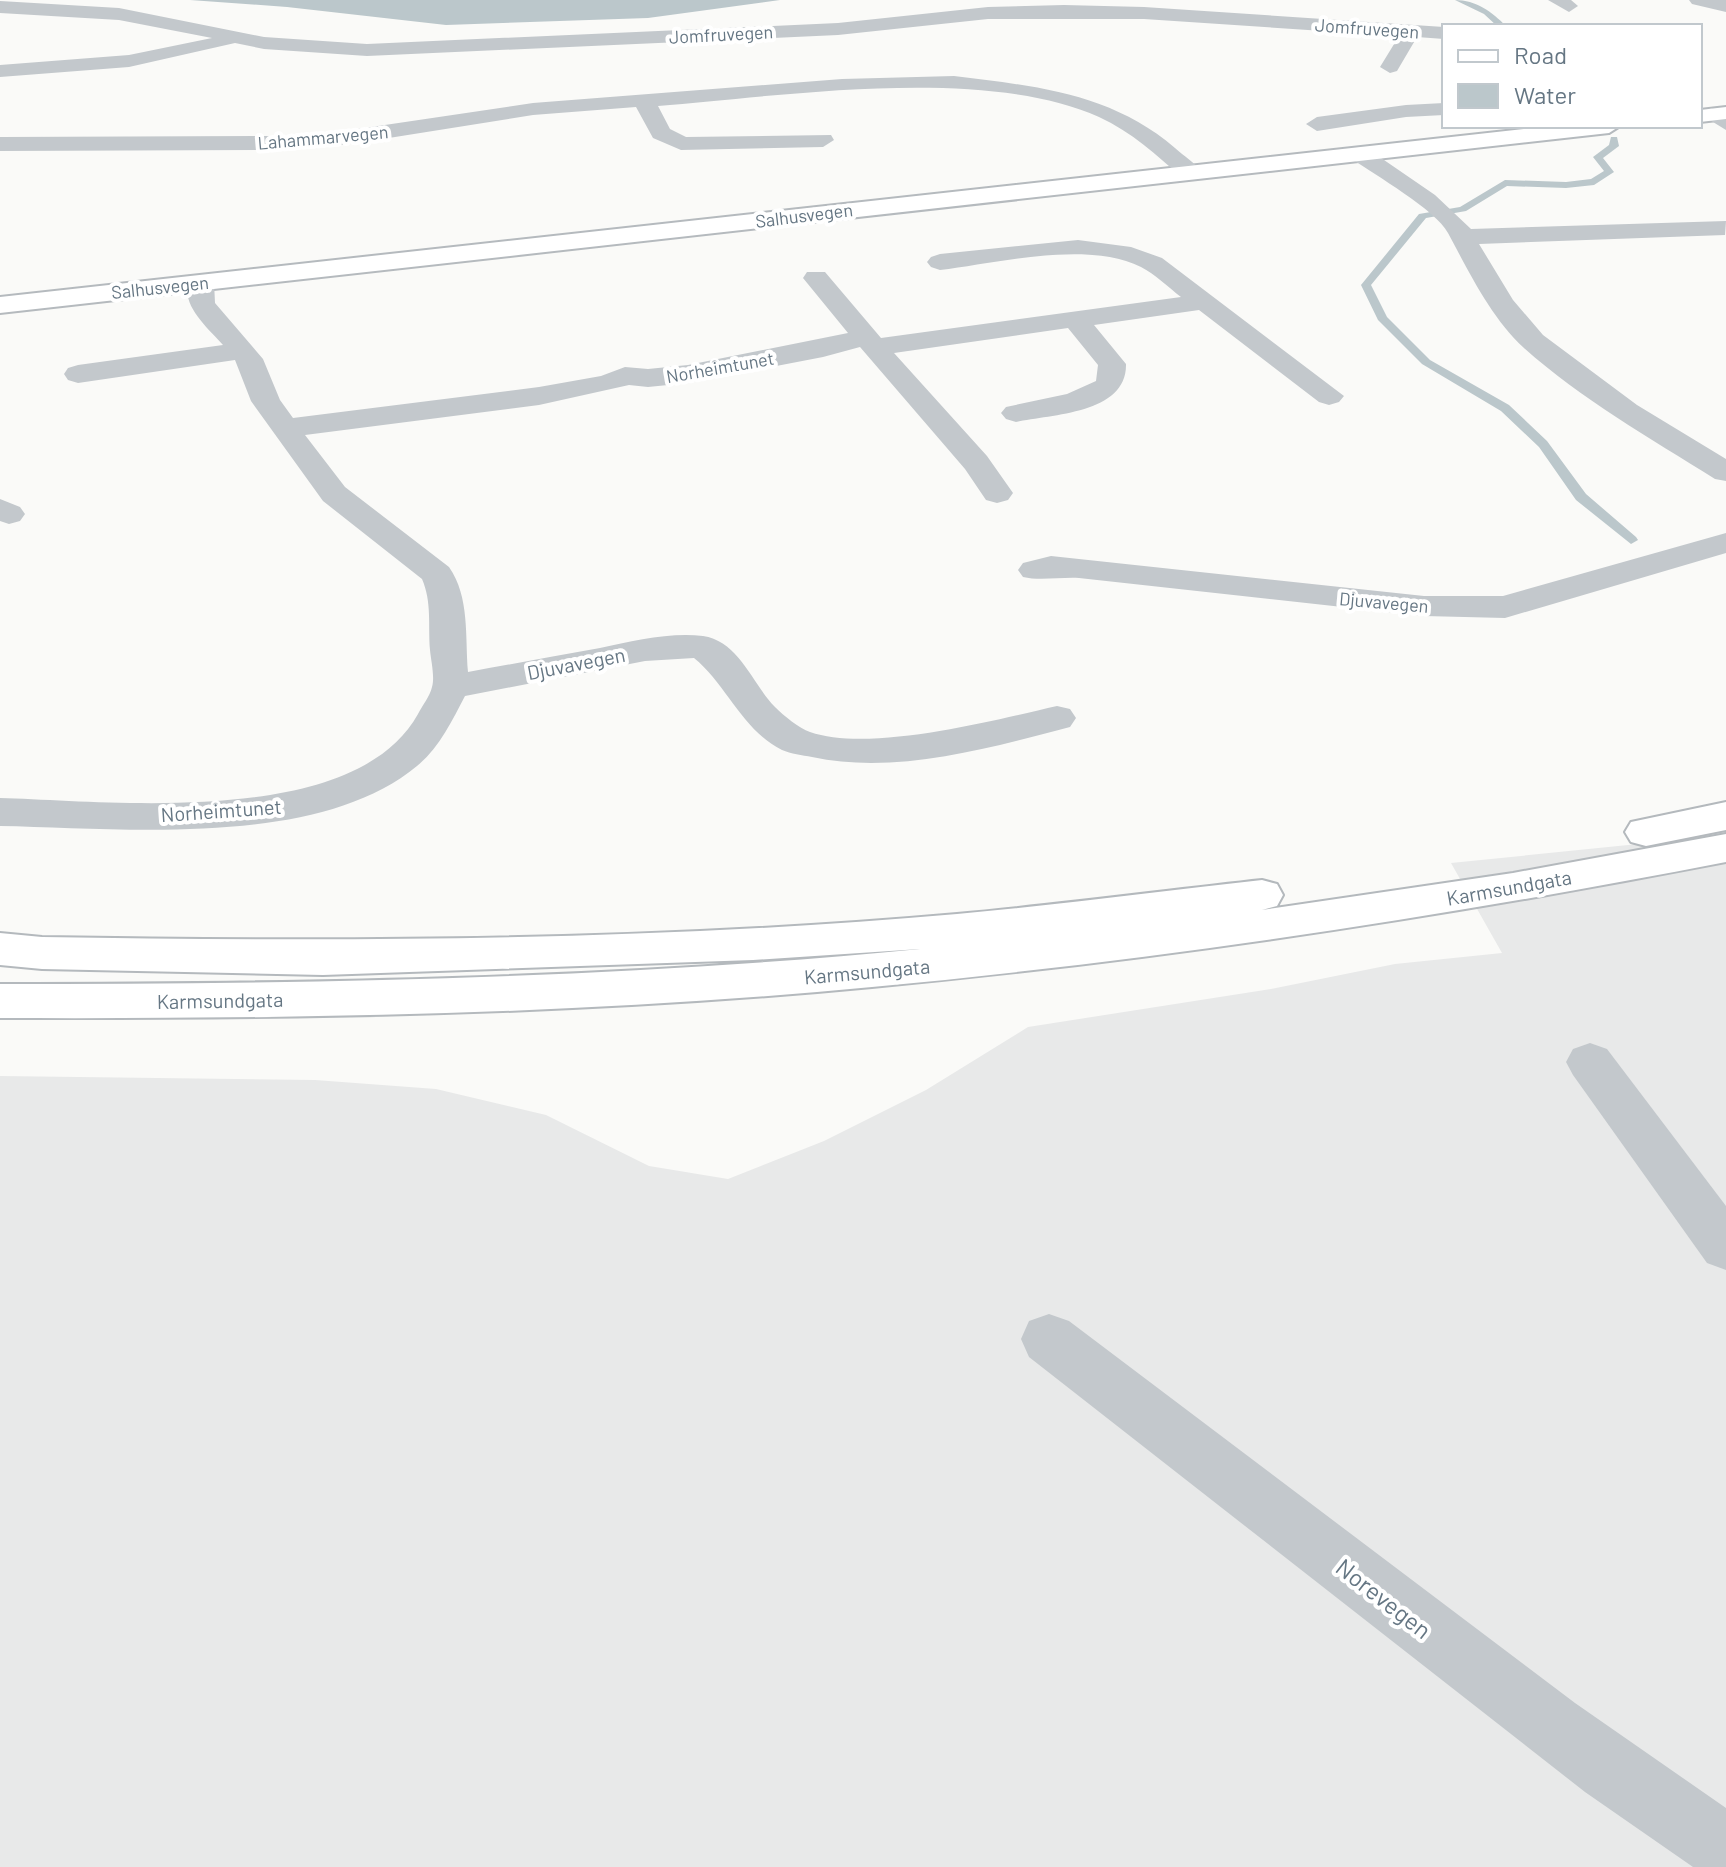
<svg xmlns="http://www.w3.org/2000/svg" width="1726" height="1867" font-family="Barlow,sans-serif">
<rect width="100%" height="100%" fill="#fafaf8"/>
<!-- built -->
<path fill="#e8e9e9" d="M1726,814V1867H0V1076L315,1080L436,1089L546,1115L649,1166L728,1179L824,1141L926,1090L1028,1027L1271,989L1395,964L1502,953L1451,863L1638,844Z"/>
<!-- water -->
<path fill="#bbc7cb" d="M190,0H780L648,18L446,25L287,7Z"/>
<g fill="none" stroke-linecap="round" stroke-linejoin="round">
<!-- stream -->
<g fill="#bbc7cb" fill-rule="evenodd">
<path d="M1455,0C1476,0 1492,12 1506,26H1497L1484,14Z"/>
<path d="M1611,137H1617L1619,146L1603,158L1614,172L1594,185L1566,188L1507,186L1466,211L1426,218L1371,285L1387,317L1430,360L1509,405L1547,441L1586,494L1636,537L1638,540L1631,544L1576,500L1539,447L1501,411L1422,364L1378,320L1361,285L1419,214L1460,207L1505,180L1566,182L1591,179L1604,171L1593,157L1609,145Z"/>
</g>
<defs>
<g id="major">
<path d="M1726,107V119L1700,122V110Z"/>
<path d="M1550,126H1620L1609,133L0,313V297Z"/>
</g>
<g id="highway">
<path d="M1726,802V830L1646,846L1631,842L1625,832L1631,822Z"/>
<path d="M1726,834V862C1443,917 1159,960 872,987C582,1015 291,1019 0,1018V984C307,984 614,979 920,949L753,960L323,975L42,969L0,965V933L42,937C347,942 653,941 957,914C1059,905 1160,891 1262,880L1277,884L1283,895L1277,906L1262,910L1513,873Z"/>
</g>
</defs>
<!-- major casing -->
<use href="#major" stroke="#b5babe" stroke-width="4"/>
<!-- highway casing -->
<use href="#highway" stroke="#b4b9bd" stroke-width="4"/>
<!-- minor -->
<g fill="#c3c8cc" fill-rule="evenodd">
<path d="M1548,0H1571L1578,6L1569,12Z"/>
<path d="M1689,0H1726V12L1692,4Z"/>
<path d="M0,1L119,8L264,37L367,44L838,23L988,7L1064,5L1144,7L1444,27V39L1417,37L1397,71L1390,73L1380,67L1399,36L1144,19H988L838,35L367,56L264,49L235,43L129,67L0,77V65L129,55L212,38L119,20L0,13Z"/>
<path d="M954,76C1035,86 1111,93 1175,148C1184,156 1195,163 1203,173L1199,178H1183C1156,155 1132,132 1099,117C983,65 784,96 658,106L670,129L686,137L831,135L834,140L823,147L681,150L653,138L636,107L533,115L351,144L284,150L0,151V137L284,136L351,130L533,103L842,79Z"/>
<path d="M1444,103V115L1406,117L1317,131L1306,124L1317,117L1406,105Z"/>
<path d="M1711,108L1726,114V130L1700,114Z"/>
<path d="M1360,147L1368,149L1435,195L1471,229L1726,221L1725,235L1479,244L1513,300L1543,335L1637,405L1726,459V481L1715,479C1650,438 1581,399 1524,348C1491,318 1468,270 1448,233C1436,210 1375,175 1352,159L1349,154L1352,149Z"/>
<path d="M1078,240L1131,247L1162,258L1344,396L1339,402L1329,405L1319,402L1199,310L1094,325L1126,364C1127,414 1052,414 1016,422L1006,419L1001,413L1006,407L1067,394L1096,381L1098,365L1068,328L894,353L987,456L1013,493L1008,500L997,503L986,500L965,469L860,347L823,357L688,383L648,387L629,385L539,405L305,435L345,487L449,567C470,597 465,637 468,672C512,664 556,656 600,648C633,641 670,632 703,636C739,641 753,685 775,707C784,716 799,728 810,732C870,753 995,720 1057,706L1070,709L1076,718L1070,727C989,748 896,775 812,757C802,755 791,754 782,750C742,730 727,685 694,658L645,661L465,696C452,721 439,748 417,766C317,849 122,828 0,826V798C112,801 354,829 418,714C422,706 430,696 432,687C435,677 431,661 430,650C428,625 432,602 422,579L323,501L251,401L235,360L78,383L68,380L64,374L68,368L78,365L223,345C208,328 175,301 192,276H210L214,282L215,303L263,359L280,400L293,418L539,387L601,376L625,367L648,369L688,365L848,333L803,278L807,272H825L881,338L1181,297C1168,287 1155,274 1141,267C1087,240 999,263 940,270L931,267L927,262L931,257L940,254Z"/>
<path d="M0,499L20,507L25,514L20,521L9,524L0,521Z"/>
<path d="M1726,533V553L1505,618L1424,616L1079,578C1061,577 1039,581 1023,577L1018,570L1023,563L1051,556L1424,596H1503Z"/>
<path d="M1590,1043L1607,1049L1726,1206V1270L1707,1263L1573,1075L1566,1062L1573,1049Z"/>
<path d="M1049,1314L1069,1321L1575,1703L1726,1808V1867H1693L1585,1792L1029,1357L1021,1339L1029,1321Z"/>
</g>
<!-- major -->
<use href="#major" fill="#fff" fill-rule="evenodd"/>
<!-- highway -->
<use href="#highway" fill="#fff" fill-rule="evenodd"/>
</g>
<g text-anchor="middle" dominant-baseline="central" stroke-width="8" stroke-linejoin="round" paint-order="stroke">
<!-- far-street labels -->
<g font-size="18" fill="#657683" stroke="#fff">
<text transform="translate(1367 28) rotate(4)">Jomfruvegen</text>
<text transform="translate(721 34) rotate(-3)">Jomfruvegen</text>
<text transform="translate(323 137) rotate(-5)">Lahammarvegen</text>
<text transform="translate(804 215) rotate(-7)">Salhusvegen</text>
<text transform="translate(160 287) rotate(-6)">Salhusvegen</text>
<text transform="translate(720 367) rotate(-10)">Norheimtunet</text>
<text transform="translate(1384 602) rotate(5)">Djuvavegen</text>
</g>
<!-- street labels -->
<g font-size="20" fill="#657683" stroke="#fff">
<text transform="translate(576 663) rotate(-11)">Djuvavegen</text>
<text transform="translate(221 810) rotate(-4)">Norheimtunet</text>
<text transform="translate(1509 887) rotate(-10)">Karmsundgata</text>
<text transform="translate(867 971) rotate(-5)">Karmsundgata</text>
<text transform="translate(220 1000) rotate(-1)">Karmsundgata</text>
</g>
<!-- near-street labels -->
<g font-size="24" fill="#657683" stroke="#fff">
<text transform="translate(1384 1598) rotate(38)">Norevegen</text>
</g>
</g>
<!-- legend -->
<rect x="1442" y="24" width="260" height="104" fill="#ffffff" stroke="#c1c8cd" stroke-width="2"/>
<rect x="1458" y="50" width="40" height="12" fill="#ffffff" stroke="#c1c8cd" stroke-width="2"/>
<text x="1514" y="64" font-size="24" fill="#657683">Road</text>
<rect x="1458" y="84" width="40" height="24" fill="#bbc7cb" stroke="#c1c8cd" stroke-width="2"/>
<text x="1514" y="104" font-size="24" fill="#657683">Water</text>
</svg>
